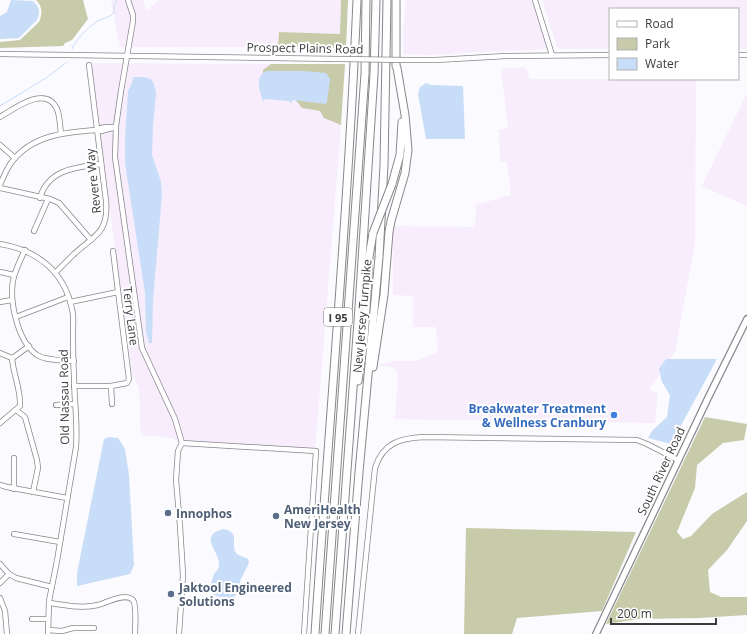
<svg xmlns="http://www.w3.org/2000/svg" width="747" height="634" font-family="'Open Sans',sans-serif">
<rect width="100%" height="100%" fill="#fbfaff"/>
<!-- industrial -->
<g fill="#f7edfc">
<path d="M111,0H143L146,11L159,0H341L340,34L279,32L278,47H120Z"/>
<path d="M406,0H534L549,48L537,50L502,51L429,55L403,54V32Z"/>
<path d="M542,0H747V49H738V9H610V49H561L557,47Z"/>
<path d="M90,63L271,64L263,71L294,98L302,108L320,111L324,118L341,125L315,452L191,443L183,446L173,438L141,435L139,388L132,373Z"/>
<path d="M525,67L530,79H696L695,243L675,352L649,389L658,394L655,423L395,419L398,376L395,368L378,365L394,361H417L438,352L436,327H413V296L393,295V226L475,227L476,205L511,195L507,162L500,161L499,130L508,128L501,69Z"/>
<path d="M747,93V206L702,186Z"/>
</g>
<!-- green -->
<g fill="#c8cbaa">
<path d="M36,0H83L88,19L72,40L65,43L63,46L0,48V42L20,40L39,22C43,13 42,6 36,0Z"/>
<path d="M341,0H348L346,48L278,47L279,32L340,34Z"/>
<path d="M271,64H345L341,125L324,118L320,111L302,108L294,98L263,79V70Z"/>
<path d="M705,417L747,424L744,440L723,443L697,465L695,488L677,532L683,539L691,536L712,514L747,492V521L727,550L708,570L710,592L721,597H747V615L700,618L639,619L606,624Z"/>
<path d="M466,528L636,532L602,611L517,618L512,634H464Z"/>
</g>
<!-- water -->
<g fill="#c8ddf8">
<path d="M11,0L33,1C39,6 41,13 37,20L19,38L0,39V16L7,12Z"/>
<path d="M266,71H303L326,73L330,79L327,102L326,104L293,100L291,103L289,101L265,99L263,101C260,91 254,78 266,71Z"/>
<path d="M133,77H143L151,79L154,84L156,93L153,126L152,155L161,182L162,194L153,300L152,343H149L146,332L145,293L125,163V138L128,91L132,83Z"/>
<path d="M426,83L431,85L463,86L465,139H426L418,94L420,87Z"/>
<path d="M666,359H717L671,444L648,438L652,431L667,417L670,395L662,382L659,369Z"/>
<path d="M109,437L118,438L125,449L129,475L134,565L130,574L77,586V573L104,439Z"/>
<path d="M223,529C242,532 229,545 237,554C239,556 245,557 248,559L249,563L240,581L239,591L233,598L226,599L214,595L210,589C211,583 212,580 214,574C216,571 219,569 219,566C221,552 197,536 223,529Z"/>
</g>
<g fill="none" stroke-linecap="round" stroke-linejoin="round">
<!-- stream -->
<g stroke="#c8ddf8" stroke-width="1">
<path d="M72,49C74,41 89,27 96,22C102,18 107,19 114,13V6L117,0"/>
<path d="M0,106L46,78L67,62"/>
</g>
<defs>
<g id="minor">
<path d="M128,0L133,15V21L121,91L116,126L115,157L142,348L175,419L182,443L316,451L304,634"/>
<path d="M535,0L552,55"/>
<path d="M0,54L340,59"/>
<path d="M738,55H747"/>
<path d="M408,60H436L506,56L610,55"/>
<path d="M0,117C14,109 46,84 57,109C60,116 60,127 61,134"/>
<path d="M106,127H116L101,131L97,130L101,128Z"/>
<path d="M0,145L15,158"/>
<path d="M0,185C3,178 6,170 11,163C31,135 66,132 97,130"/>
<path d="M0,188L50,199L59,203L91,240"/>
<path d="M40,198C48,169 77,167 101,164"/>
<path d="M34,231L48,199"/>
<path d="M0,244C37,250 64,271 72,309C74,316 73,323 73,330C73,346 73,361 74,376C74,400 78,423 76,447L57,561L49,601L48,634"/>
<path d="M25,250C21,258 17,267 14,276C8,298 17,341 37,355C47,361 63,360 74,361"/>
<path d="M0,272L14,275"/>
<path d="M55,273C61,267 67,261 73,255C93,236 109,234 106,201L89,65"/>
<path d="M0,302L12,300"/>
<path d="M70,302L118,292"/>
<path d="M16,317L68,297"/>
<path d="M0,353L12,358L14,357L29,346"/>
<path d="M74,386H111L127,383L129,379L113,251"/>
<path d="M111,386L112,404"/>
<path d="M56,405L75,404"/>
<path d="M16,410L25,417L37,460L38,468L33,492"/>
<path d="M0,423L20,406C21,389 13,374 12,358"/>
<path d="M0,485L7,487L67,498"/>
<path d="M14,489V458"/>
<path d="M14,534L60,542"/>
<path d="M0,564L9,574L16,578L52,587"/>
<path d="M0,583L9,574"/>
<path d="M0,598L5,611L7,634"/>
<path d="M49,603C66,605 81,609 98,605C106,603 126,592 133,600C137,606 135,626 135,634"/>
<path d="M32,619H48"/>
<path d="M48,630L62,631L73,628H94"/>
<path d="M179,634L183,575L180,526L176,480L178,451L182,443"/>
<path d="M358,634L375,468C383,443 400,438 424,437L637,440L647,444L678,460"/>
</g>
<path id="major" d="M596,634L708,398L747,319"/>
<g id="highway">
<path d="M396,0V66"/>
<path d="M392,184L400,155L402,122"/>
<path d="M373,367L384,295L389,232L391,221L405,173L408,150L405,115L397,68"/>
<path d="M358,381L364,341L369,257L373,233"/>
<path d="M315,634C329,423 348,212 357,0"/>
<path d="M325,634L365,74L366,0"/>
<path d="M335,634L359,307L374,74L376,0"/>
<path d="M346,634L359,472L379,257L384,165L387,0"/>
</g>
</defs>
<!-- minor casing -->
<use href="#minor" stroke="#88878b" stroke-width="6"/>
<!-- major casing -->
<use href="#major" stroke="#88878b" stroke-width="8"/>
<!-- highway casing -->
<use href="#highway" stroke="#88878b" stroke-width="9"/>
<!-- minor -->
<use href="#minor" stroke="#fff" stroke-width="4.5"/>
<!-- major -->
<use href="#major" stroke="#fff" stroke-width="5.5"/>
<!-- highway -->
<use href="#highway" stroke="#fff" stroke-width="7"/>
<defs>
<path id="minor-bridge" d="M340,59L408,60"/>
<path id="highway-bridge" d="M373,233L392,184"/>
</defs>
<!-- minor-bridge casing -->
<use href="#minor-bridge" stroke="#88878b" stroke-width="6" stroke-linecap="butt"/>
<!-- highway-bridge casing -->
<use href="#highway-bridge" stroke="#88878b" stroke-width="9" stroke-linecap="butt"/>
<!-- minor-bridge -->
<use href="#minor-bridge" stroke="#fff" stroke-width="4.5"/>
<!-- highway-bridge -->
<use href="#highway-bridge" stroke="#fff" stroke-width="7"/>
</g>
<!-- markers -->
<circle fill="#3f7fe0" stroke="#fff" stroke-width="1.5" cx="614" cy="415" r="4"/>
<g fill="#5c6f8a" stroke="#fff" stroke-width="1.5">
<circle cx="168" cy="513" r="4"/>
<circle cx="276" cy="516" r="4"/>
<circle cx="171" cy="594" r="4"/>
</g>
<g text-anchor="middle" dominant-baseline="central" stroke-width="4" stroke-linejoin="round" paint-order="stroke">
<!-- shield labels -->
<rect fill="#fff" stroke="#767677" stroke-width="1" x="324" y="308" width="28" height="18" rx="3"/>
<g font-size="11" font-weight="bold" fill="#3c3b3d">
<text x="338" y="317">I 95</text>
</g>
<!-- street labels -->
<g font-size="12" fill="#3c3b3d" stroke="#fff">
<text transform="translate(305 48) rotate(1)">Prospect Plains Road</text>
<text transform="translate(93 181) rotate(-96)">Revere Way</text>
<text transform="translate(131 316) rotate(83)">Terry Lane</text>
<text transform="translate(362 316) rotate(-85)">New Jersey Turnpike</text>
<text transform="translate(64 397) rotate(-91)">Old Nassau Road</text>
<text transform="translate(661 471) rotate(-65)">South River Road</text>
</g>
<!-- shop labels -->
<g font-size="12" font-weight="bold" fill="#366cbe" stroke="#fff" text-anchor="end">
<text x="606" y="408">Breakwater Treatment<tspan x="606" dy="14">&amp; Wellness Cranbury</tspan></text>
</g>
<!-- service labels -->
<g font-size="12" font-weight="bold" fill="#4e5e75" stroke="#fff" text-anchor="start">
<text x="284" y="509">AmeriHealth<tspan x="284" dy="14">New Jersey</tspan></text>
<text x="176" y="513">Innophos</text>
<text x="179" y="587">Jaktool Engineered<tspan x="179" dy="14">Solutions</tspan></text>
</g>
</g>
<!-- legend -->
<rect x="609" y="8" width="130" height="72" fill="#ffffff" stroke="#b1b1b1"/>
<rect x="617" y="21" width="20" height="6" fill="#ffffff" stroke="#b1b1b1"/>
<text x="645" y="28" font-size="12" fill="#3c3b3d">Road</text>
<rect x="617" y="38" width="20" height="12" fill="#c8cbaa" stroke="#b1b1b1"/>
<text x="645" y="48" font-size="12" fill="#3c3b3d">Park</text>
<rect x="617" y="58" width="20" height="12" fill="#c8ddf8" stroke="#b1b1b1"/>
<text x="645" y="68" font-size="12" fill="#3c3b3d">Water</text>
<!-- scale -->
<path d="M611 618v6h105v-6" fill="none" stroke="#3c3b3d" stroke-width="2"/>
<text x="617" y="618" font-size="12" fill="#3c3b3d" stroke="#ffffff" stroke-width="3" paint-order="stroke">200 m</text>
</svg>
